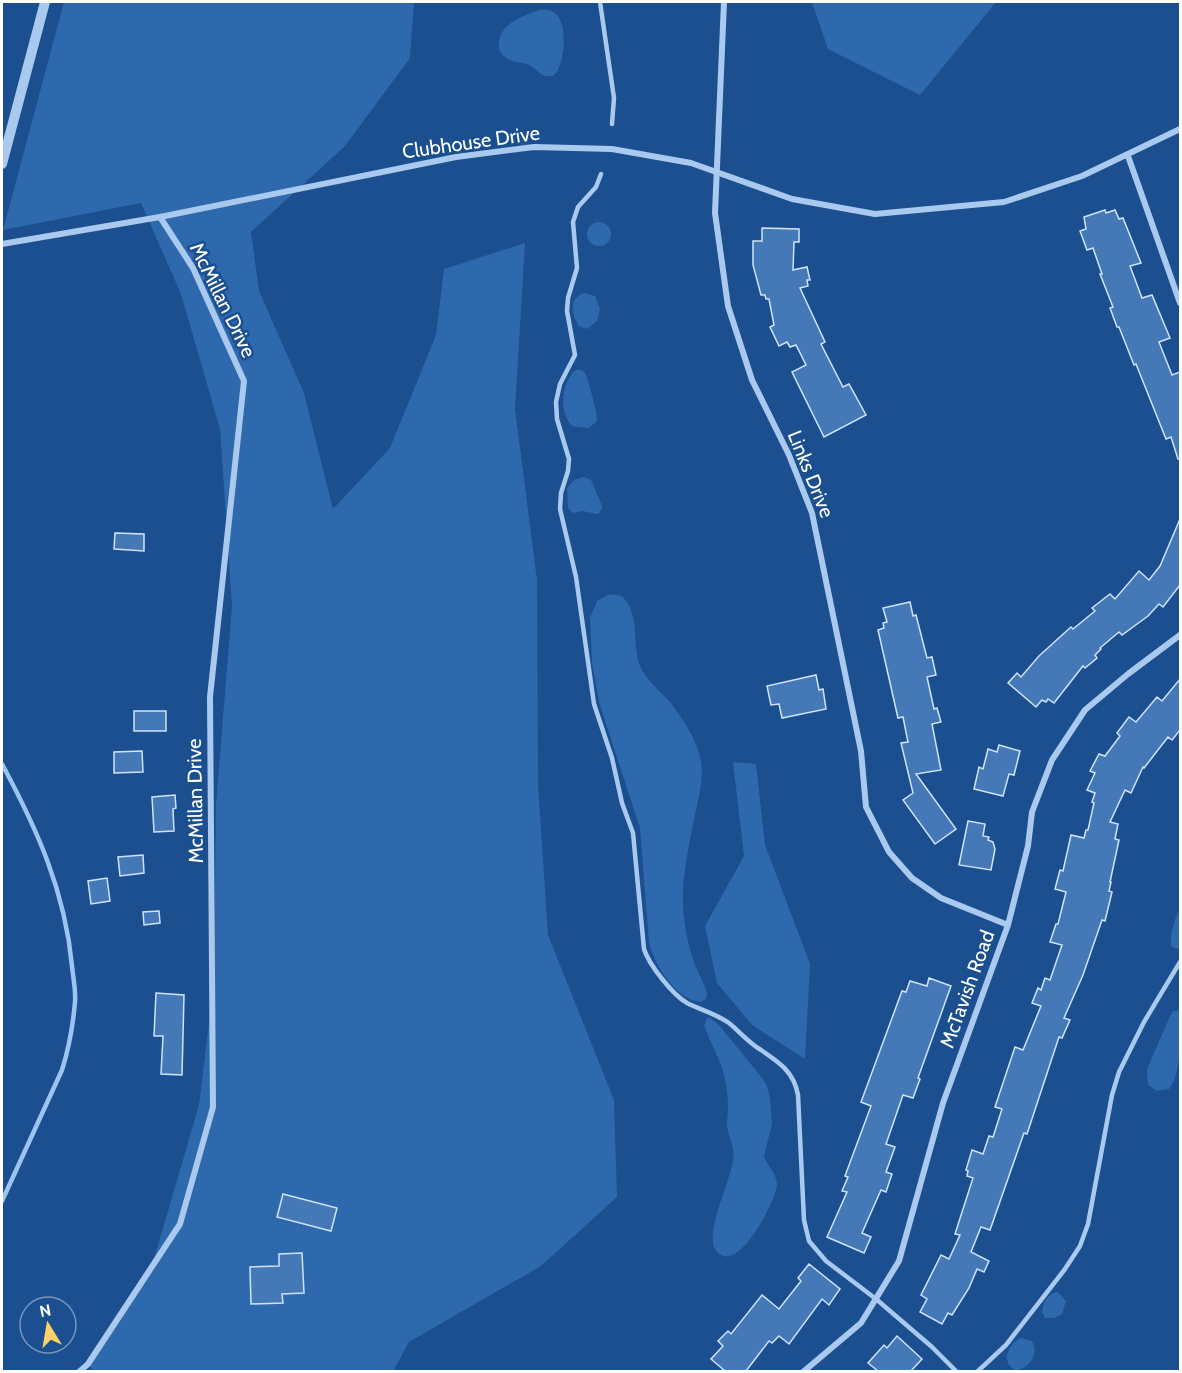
<svg xmlns="http://www.w3.org/2000/svg" width="1182" height="1373" font-family="Cabin,sans-serif">
<rect width="100%" height="100%" fill="#1b4f8f"/>
<!-- green -->
<g fill="#2e69ad">
<path d="M64,2H414L410,58L345,146L251,232L259,291L304,393L333,509L390,448L436,335L444,269L525,243L515,409L537,580L538,784L548,935L614,1100L617,1197L541,1266L409,1342L393,1371L93,1372L89,1364L154,1259L199,1105L214,982L216,805L232,606L220,429L181,294L141,203L3,230Z"/>
<path d="M812,2H996L920,95L828,49Z"/>
<path d="M539,10C546,9 553,10 557,15C568,27 565,66 553,76C540,78 539,70 529,65C521,61 513,63 506,58C500,54 498,48 499,41C502,22 524,16 539,10Z"/>
<circle cx="599" cy="234" r="12"/>
<path d="M584,293L595,296L600,309L597,321L587,329L579,326C571,314 569,298 584,293Z"/>
<path d="M576,370C581,370 581,369 585,373C588,378 598,415 597,421L589,428L572,426C559,413 561,381 576,370Z"/>
<path d="M584,477L591,480L601,503L602,509L598,514L582,511L573,513L568,508L567,488L574,480Z"/>
<path d="M610,594L622,596C641,615 631,643 640,666C646,680 659,690 669,701C682,717 695,737 700,757C705,778 698,799 694,820C689,844 684,869 683,893C682,916 687,943 695,965C699,975 705,984 707,994L706,999L701,1002C676,1000 655,966 649,943L640,828L599,702L592,663L590,617L598,600Z"/>
<path d="M733,762L756,764L765,845L810,964L805,1059L752,1025L717,983L705,926L744,856Z"/>
<path d="M1180,909V947L1177,949L1171,946C1170,933 1174,920 1180,909Z"/>
<path d="M1180,1010C1181,1031 1182,1073 1169,1089L1157,1091L1148,1085L1147,1069L1170,1016L1173,1011Z"/>
<path d="M707,1018H710L719,1025L763,1079L767,1086L770,1098L772,1124L764,1156C767,1166 777,1173 777,1185C776,1201 735,1281 715,1249C705,1233 730,1181 733,1161C736,1149 728,1137 727,1125C727,1120 728,1113 728,1107C728,1095 726,1082 723,1071C718,1055 709,1040 704,1025Z"/>
<path d="M1058,1292L1066,1301L1062,1314L1054,1318H1045L1042,1312C1043,1302 1048,1293 1058,1292Z"/>
<path d="M1021,1338L1032,1341C1040,1354 1029,1369 1015,1370C1000,1361 1008,1344 1021,1338Z"/>
</g>
<g fill="none" stroke-linecap="round" stroke-linejoin="round">
<!-- stream -->
<path stroke="#9cc4f0" stroke-width="4.5" d="M2,764C37,829 65,891 72,966C73,977 76,990 75,1002C73,1025 69,1048 62,1070L2,1201"/>
</g>
<!-- building -->
<g fill="#4478b7" stroke="#cfe3fa" stroke-width="1.5">
<path d="M1105,210L1106,213L1115,210L1119,219L1123,218L1141,263L1130,266L1142,298L1152,295L1170,338L1159,342L1172,375L1180,372V459H1178L1171,437L1166,439L1136,364L1134,365L1119,327H1117L1110,308L1113,307L1100,274H1102L1093,248L1087,250L1080,231L1086,229L1084,217Z"/>
<path d="M762,228L799,229V242H794L793,270L807,267L810,280H807L808,286L800,288L825,342L821,344L843,387L849,384L866,415L824,437L792,372L806,365L796,345L790,347L787,342L779,346L770,327L774,325L769,299H766L765,295H761L753,265V241H762Z"/>
<path d="M1180,519V585L1163,607L1159,604L1148,616L1122,635L1119,632L1100,648L1101,649L1095,655L1097,658L1085,668L1083,666L1054,703L1048,699L1046,702L1042,700L1036,707L1008,683L1017,673L1021,677L1039,656L1071,627L1073,629L1095,611L1092,608L1110,594L1115,599L1139,571L1149,580L1160,566Z"/>
<path d="M115,533L144,534V551L114,549Z"/>
<path d="M910,602L913,616L916,615L927,658L932,657L936,675L927,677L934,709L937,708L941,722L932,724L941,770L916,774L956,829L935,844L903,800L913,793L901,743L908,742L903,717L898,718L878,630L884,628L883,623L887,622L883,608Z"/>
<path d="M816,675L819,690L823,689L826,709L782,718L779,704L771,705L767,686Z"/>
<path d="M1180,679V730L1172,740L1168,737L1144,768L1143,767L1131,793L1125,790L1110,822L1118,824L1115,839L1119,840L1110,882H1111L1109,891L1112,892L1105,921L1102,920L1083,975L1064,1018L1070,1020L1062,1038L1059,1037L1027,1134L1024,1133L990,1230L981,1227L971,1252L989,1261L984,1272L977,1269L969,1288L952,1315L948,1313L942,1324L920,1312L927,1299L921,1295L941,1255L949,1259L960,1235L955,1234L973,1178L967,1176L968,1171L966,1170L972,1150L983,1154L989,1136L993,1137L1002,1109L995,1107L1015,1047L1023,1050L1041,1006L1032,1003L1038,988L1041,990L1045,978L1050,980L1062,945L1050,942L1056,924H1058L1066,892L1055,889L1060,870L1063,871L1071,835L1084,838L1086,830H1088L1094,803L1092,802L1095,793L1087,790L1095,773L1090,771L1099,754L1105,756L1120,736L1117,733L1129,717L1136,722L1157,697L1162,701Z"/>
<rect x="134" y="711" width="32" height="20"/>
<path d="M999,745L1020,751L1014,775L1009,774L1003,796L974,789L979,767L983,769L988,749L997,752Z"/>
<path d="M142,751L143,772L114,773V752Z"/>
<path d="M175,795L176,808L173,809L174,831L154,832L152,797Z"/>
<path d="M968,821L985,824L983,836L989,837L988,840L993,842L995,849L991,870L959,865Z"/>
<path d="M143,855L144,873L120,876L118,857Z"/>
<path d="M107,878L110,901L91,904L88,881Z"/>
<path d="M159,911L160,923L144,925L143,912Z"/>
<path d="M929,978L951,986L918,1078L920,1079L913,1098L903,1095L886,1144L895,1147L886,1172L892,1174L886,1192L881,1190L862,1233L871,1237L864,1253L827,1237L847,1192L842,1191L848,1177L845,1176L871,1106L861,1102L902,991L906,992L910,981L927,986Z"/>
<path d="M156,993L184,995L182,1075L161,1074L163,1036H154Z"/>
<path d="M283,1194L337,1208L331,1231L277,1217Z"/>
<path d="M302,1253L304,1293L282,1294L283,1303L251,1304L250,1267L279,1266V1254Z"/>
<path d="M809,1264L840,1289L829,1305L822,1299L789,1344L779,1336L772,1343L769,1341L746,1371H725L711,1359L723,1346L718,1341L728,1331L731,1334L762,1295L779,1309L801,1281L798,1278Z"/>
<path d="M897,1336L922,1359L911,1371H878L868,1363L884,1345L887,1348Z"/>
</g>
<g fill="none" stroke-linecap="round" stroke-linejoin="round">
<!-- service -->
<g stroke="#a9c9ee" stroke-width="4.5">
<path d="M600,2L614,98L612,124"/>
<path d="M601,174L596,187L578,207L573,222L577,268L568,298L567,311L575,355L560,384L556,402L557,419L569,459L568,471L561,493L560,509L576,577L594,704L612,758L622,803L633,833L644,949C649,965 673,995 687,1003C701,1010 716,1014 729,1023C740,1032 749,1043 761,1050C779,1062 794,1072 798,1095L804,1220L809,1241L826,1261L876,1299L932,1347L957,1372"/>
<path d="M977,1372L1006,1345L1065,1269L1080,1246L1088,1224L1112,1095L1119,1072L1144,1022L1180,962"/>
</g>
<!-- minor -->
<g stroke="#a9c9ee" stroke-width="6">
<path d="M724,2L715,213L728,306L752,380L789,455L812,513L861,751L866,807L889,852L912,878L941,898L1008,925"/>
<path d="M1128,156L1180,303"/>
<path d="M2,244L160,217L456,157L534,147L612,149L691,163L792,199L875,214L1004,202L1082,176L1180,129"/>
<path d="M79,1372L88,1364L180,1224L213,1107L210,697L244,381L193,268L160,217"/>
<path d="M803,1372L861,1323L899,1261L943,1103L1008,925L1028,846L1032,812L1052,760L1085,710L1128,674L1180,635"/>
</g>
<!-- tertiary -->
<path stroke="#a9c9ee" stroke-width="10" d="M2,164L45,2"/>
</g>
<g text-anchor="middle" dominant-baseline="central" stroke-width="5" stroke-linejoin="round" paint-order="stroke">
<!-- street labels -->
<g font-size="20" fill="#fff" stroke="#1b4f8f">
<text transform="translate(471 142) rotate(-8)">Clubhouse Drive</text>
<text transform="translate(223 300) rotate(64)">McMillan Drive</text>
<text transform="translate(811 474) rotate(68)">Links Drive</text>
<text transform="translate(195 801) rotate(-91)">McMillan Drive</text>
<text transform="translate(967 989) rotate(-70)">McTavish Road</text>
</g>
</g>
<!-- border -->
<rect width="1182" height="1373" fill="none" stroke="#ffffff" stroke-width="6"/>
<!-- north arrow -->
<g transform="translate(48 1325) rotate(349)"><circle r="28" fill="#1b4f8f" stroke="#7695bc" stroke-width="1.5"/>
<path d="M0-4.5L10 22L0 15L-10 22Z" fill="#ffd166"/>
<text y="-9" font-size="16" font-weight="bold" text-anchor="middle" fill="#ffffff">N</text>
</g>
</svg>
